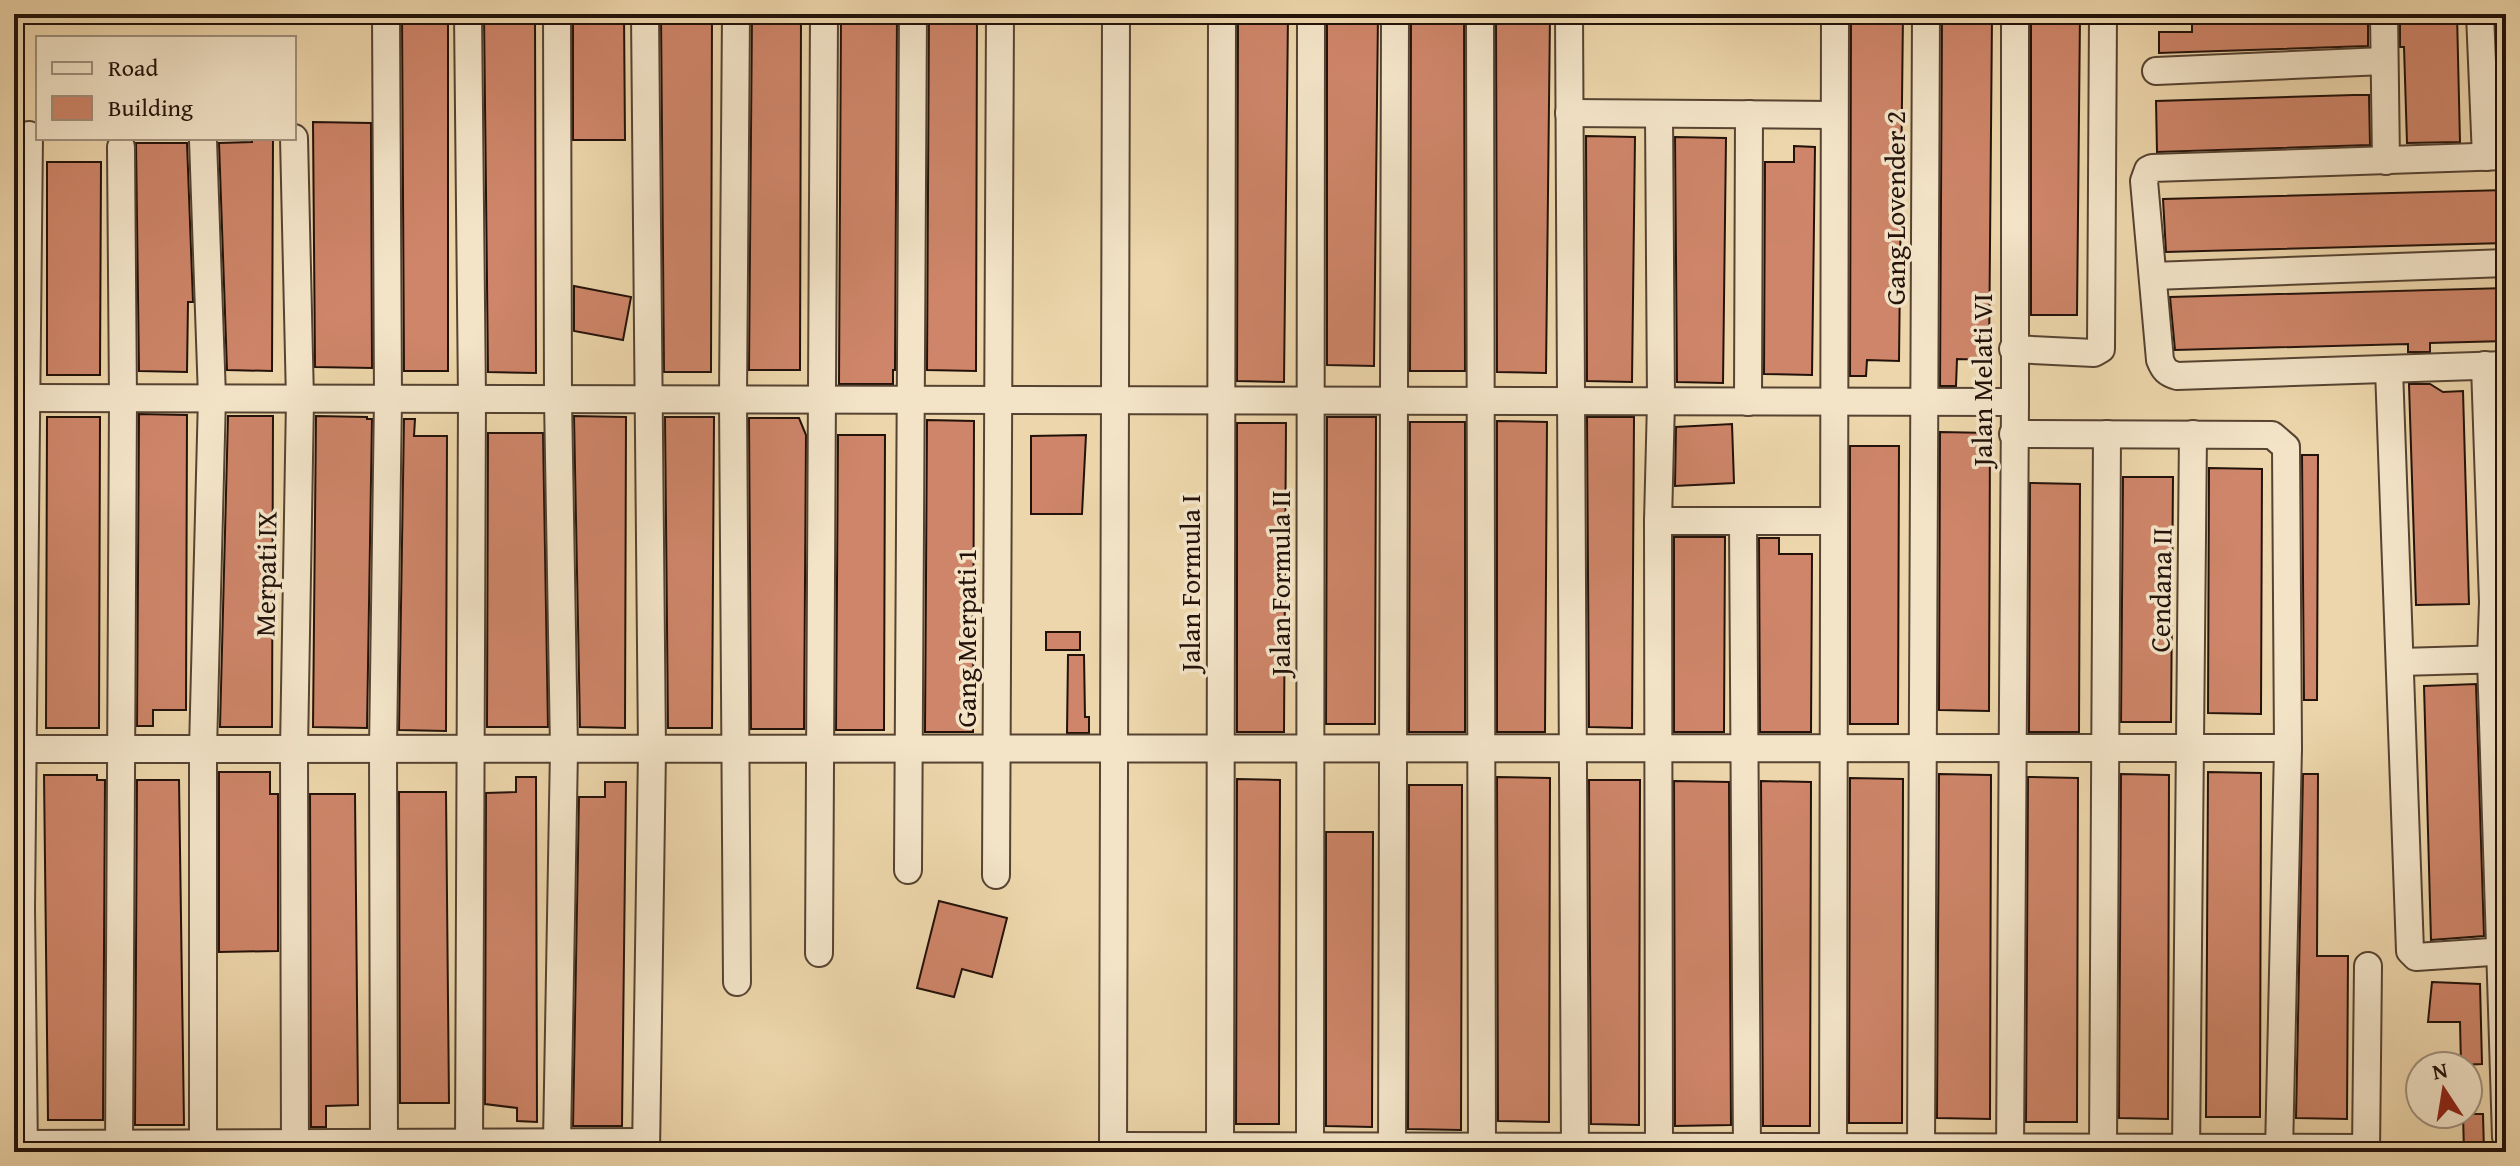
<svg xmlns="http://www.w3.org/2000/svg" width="2520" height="1166" font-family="'Gentium Book Plus',serif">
<rect width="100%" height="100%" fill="#edd6ab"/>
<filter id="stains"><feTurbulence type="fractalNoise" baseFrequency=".0025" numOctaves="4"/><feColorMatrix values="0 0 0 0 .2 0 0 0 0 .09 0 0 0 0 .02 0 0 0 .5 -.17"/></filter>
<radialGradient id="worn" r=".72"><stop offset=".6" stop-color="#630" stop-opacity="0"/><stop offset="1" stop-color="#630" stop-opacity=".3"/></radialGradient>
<!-- building -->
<g fill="#ce8569" stroke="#23120a" stroke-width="2">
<path d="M402,14H448V371H404Z"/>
<path d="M484,14H535L536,373L488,372Z"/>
<path d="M573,14H624L625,140H573Z"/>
<path d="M661,14H712L711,372H664Z"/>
<path d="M752,14H801L800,370H749Z"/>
<path d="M841,14H897L895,370H893V384H839Z"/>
<path d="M929,14H977L976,371L927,370Z"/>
<path d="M1238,14H1288L1284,382L1237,381Z"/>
<path d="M1327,14H1378L1374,366L1327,365Z"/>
<path d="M1411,14H1464L1465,371H1410Z"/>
<path d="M1496,14H1550L1546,373L1497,372Z"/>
<path d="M1903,14L1899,361L1867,360L1866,376H1850L1851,15Z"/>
<path d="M1942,14H1992V16L1989,360L1957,359L1956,386H1940Z"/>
<path d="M2031,14H2080L2077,315H2031Z"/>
<path d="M2192,14H2368V46L2159,53V32H2192Z"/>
<path d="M2400,14H2457L2460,142L2407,143L2404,47H2400Z"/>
<path d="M2354,95H2369L2370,145L2157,152L2156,101Z"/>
<path d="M313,122L371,123L372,368L315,367Z"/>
<path d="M1586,136L1635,137L1632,382L1587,381Z"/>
<path d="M1675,137L1726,138L1723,383L1677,382Z"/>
<path d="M252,138H273L272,371L227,370L219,143L252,142Z"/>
<path d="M136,143H187L193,302H188L187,372L139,371Z"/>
<path d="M1794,146L1815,147L1812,375L1764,374L1765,162H1794Z"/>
<path d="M47,162H101L100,375H47Z"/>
<path d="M2506,190V243L2166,252L2163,199Z"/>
<path d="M574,286L631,297L623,340L574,331Z"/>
<path d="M2506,288V341L2430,343V352H2408V344L2175,350L2170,297Z"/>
<path d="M2409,384H2430L2443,392L2463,391L2469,604L2416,605Z"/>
<path d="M139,414L187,415L186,710H153V726H137Z"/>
<path d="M228,416H273L272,727H220Z"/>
<path d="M316,416L367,417V419H372L367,728L313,727Z"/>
<path d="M574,416L626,417L625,728L580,727Z"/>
<path d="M47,417H100L99,728H46Z"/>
<path d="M665,417H714L712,728H668Z"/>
<path d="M1327,417H1376L1375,724H1326Z"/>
<path d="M1587,417H1634L1632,728L1589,727Z"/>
<path d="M749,418H799L806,435L804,729H751Z"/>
<path d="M404,419H415L414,436H447L446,731L399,730Z"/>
<path d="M927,420L974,421L973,732H925Z"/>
<path d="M1497,421L1547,422L1545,732H1497Z"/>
<path d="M1410,422H1465V732H1409Z"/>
<path d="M1237,423H1286L1284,732H1237Z"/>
<path d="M1732,424L1734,483L1675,486L1676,427Z"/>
<path d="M1940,432L1990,433L1989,711L1939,710Z"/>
<path d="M488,433H543L548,727H487Z"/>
<path d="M838,435H885L884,730H836Z"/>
<path d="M1086,435L1082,514H1031V436Z"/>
<path d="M1850,446H1899L1898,724H1850Z"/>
<path d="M2302,455H2318L2317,700H2304Z"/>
<path d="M2209,468L2262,469L2261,714L2208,713Z"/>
<path d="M2123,477H2173L2171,722H2121Z"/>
<path d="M2030,483L2080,484L2079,732H2029Z"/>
<path d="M1674,537H1725L1724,732H1674Z"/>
<path d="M1759,538H1779V554H1812L1811,732H1760Z"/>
<rect x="1046" y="632" width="34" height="18"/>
<path d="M1068,655H1084L1085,717H1089V733H1067Z"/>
<path d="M2476,684L2484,936L2431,940L2424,686Z"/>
<path d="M219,772H270V794H278V951L219,952Z"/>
<path d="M2208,772L2261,773L2260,1117H2206Z"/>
<path d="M1939,774L1991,775L1990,1119L1937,1118Z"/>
<path d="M2121,774L2169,775L2168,1119L2119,1118Z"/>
<path d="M2303,774H2318L2317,956H2348L2347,1119L2296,1118Z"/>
<path d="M44,775H97V780H105L103,1120H48Z"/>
<path d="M516,777H536L537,1122L517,1121V1108L485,1104L486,793L516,792Z"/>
<path d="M1497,777L1550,778L1549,1122L1498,1121Z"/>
<path d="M2028,777L2078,778L2077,1122H2026Z"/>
<path d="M1850,778L1903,779L1902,1123H1849Z"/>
<path d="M1237,779L1280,780L1279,1124H1236Z"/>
<path d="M137,780H179L184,1125H135Z"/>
<path d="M1589,780H1640L1639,1125L1591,1124Z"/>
<path d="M1674,781L1729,782L1731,1125L1675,1126Z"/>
<path d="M1761,781L1811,782L1810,1126H1763Z"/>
<path d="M605,782H626L622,1126H573L579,797H605Z"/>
<path d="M1409,785H1462L1461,1130L1408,1129Z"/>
<path d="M399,792H446L449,1103H400Z"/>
<path d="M310,794H355L358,1105L326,1106V1127H311Z"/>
<path d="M1326,832H1373L1372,1127L1326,1126Z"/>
<path d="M939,901L1007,918L992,977L962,969L954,997L917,988Z"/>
<path d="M2432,982L2480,984L2482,1064L2461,1065L2460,1022H2428Z"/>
<path d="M2463,1114H2483L2484,1152H2464Z"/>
</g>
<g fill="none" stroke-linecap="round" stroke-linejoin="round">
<defs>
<g id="minor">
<path d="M468,14L472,398L469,1152"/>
<path d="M557,14L558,399L564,749L557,1142"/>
<path d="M645,14L652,750L646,1152"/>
<path d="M736,14L733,398L737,982"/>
<path d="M1480,14L1482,1152"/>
<path d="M1569,14L1575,1152"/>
<path d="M2384,14L2386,161"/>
<path d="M2480,14L2486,157"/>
<path d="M2156,71L2384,61"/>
<path d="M1569,113L1834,115"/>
<path d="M294,138L300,400L294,749L295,1152"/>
<path d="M203,140L212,397L203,749V1152"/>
<path d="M2506,156L2152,168L2148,170L2144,181L2160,360C2164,370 2167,373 2177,376L2506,365"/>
<path d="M2153,276L2506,263"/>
<path d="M2013,349L2094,353L2101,349L2103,14"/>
<path d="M2485,365L2493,602L2491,659L2506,1137"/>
<path d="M2389,369L2410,951L2416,957L2506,951"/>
<path d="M29,398L2015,402"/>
<path d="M1748,402L1749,114"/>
<path d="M2013,434L2272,435L2286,447L2288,748L2279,1152"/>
<path d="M1658,521H1832"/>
<path d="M1743,521L1747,1152"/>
<path d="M2400,662L2506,659"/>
<path d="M23,749L2288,748"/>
<path d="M908,870L913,14"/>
<path d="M996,875L1000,14"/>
<path d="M819,953L824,14"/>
<path d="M14,1144L646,1142"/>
<path d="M1113,1146L2366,1148"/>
<path d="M2103,1148L2107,434"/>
<path d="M24,1152L21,908L29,135"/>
<path d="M119,1152L123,399L121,147"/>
<path d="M384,1152L383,749L388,399L386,14"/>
<path d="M1113,1152L1116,14"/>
<path d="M1220,1152L1222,14"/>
<path d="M1310,1152L1311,14"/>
<path d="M1392,1152L1395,14"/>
<path d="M1659,1152L1658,521L1661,402L1659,114"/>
<path d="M1833,1152L1835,14"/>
<path d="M1921,1152L1926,14"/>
<path d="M2010,1152L2015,402V14"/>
<path d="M2186,1152L2193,434"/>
<path d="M2366,1152L2368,966"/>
</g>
</defs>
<!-- minor casing -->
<use href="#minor" stroke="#564332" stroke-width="30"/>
<!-- minor -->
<use href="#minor" stroke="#f3e4c8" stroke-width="26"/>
</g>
<g text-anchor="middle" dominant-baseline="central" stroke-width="7" stroke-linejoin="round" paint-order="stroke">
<!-- street labels -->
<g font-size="28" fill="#23120a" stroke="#f3e4c8">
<text transform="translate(1894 208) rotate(-90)">Gang Lovender 2</text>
<text transform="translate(1981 380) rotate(-90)">Jalan Melati VI</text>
<text transform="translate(265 574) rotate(-89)">Merpati IX</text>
<text transform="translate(1189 583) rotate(-90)">Jalan Formula I</text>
<text transform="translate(1279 583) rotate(-90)">Jalan Formula II</text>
<text transform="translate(2160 590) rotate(-89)">Cendana II</text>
<text transform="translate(965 638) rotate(-90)">Gang Merpati 1</text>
</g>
</g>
<!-- margin -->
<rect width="2520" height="1166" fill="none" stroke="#edd6ab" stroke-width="48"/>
<rect x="16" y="16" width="2488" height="1134" fill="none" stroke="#23120a" stroke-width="4"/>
<rect x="24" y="24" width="2472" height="1118" fill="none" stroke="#23120a" stroke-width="2"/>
<!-- legend -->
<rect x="36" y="36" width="260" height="104" fill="#f3e4c8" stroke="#a0907c" stroke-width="2"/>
<rect x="52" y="62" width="40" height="12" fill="#f3e4c8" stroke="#a0907c" stroke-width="2"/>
<text x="108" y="76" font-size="24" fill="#23120a">Road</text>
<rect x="52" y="96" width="40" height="24" fill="#ce8569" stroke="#a0907c" stroke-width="2"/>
<text x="108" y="116" font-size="24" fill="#23120a">Building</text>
<!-- north arrow -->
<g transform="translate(2444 1090) rotate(348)"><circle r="38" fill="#f3e4c8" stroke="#a0907c" stroke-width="2"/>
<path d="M0-6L14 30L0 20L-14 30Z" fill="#8f2418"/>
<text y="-12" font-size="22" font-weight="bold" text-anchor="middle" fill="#23120a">N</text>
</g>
<rect width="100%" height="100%" filter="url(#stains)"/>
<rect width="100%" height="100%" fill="url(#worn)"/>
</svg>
